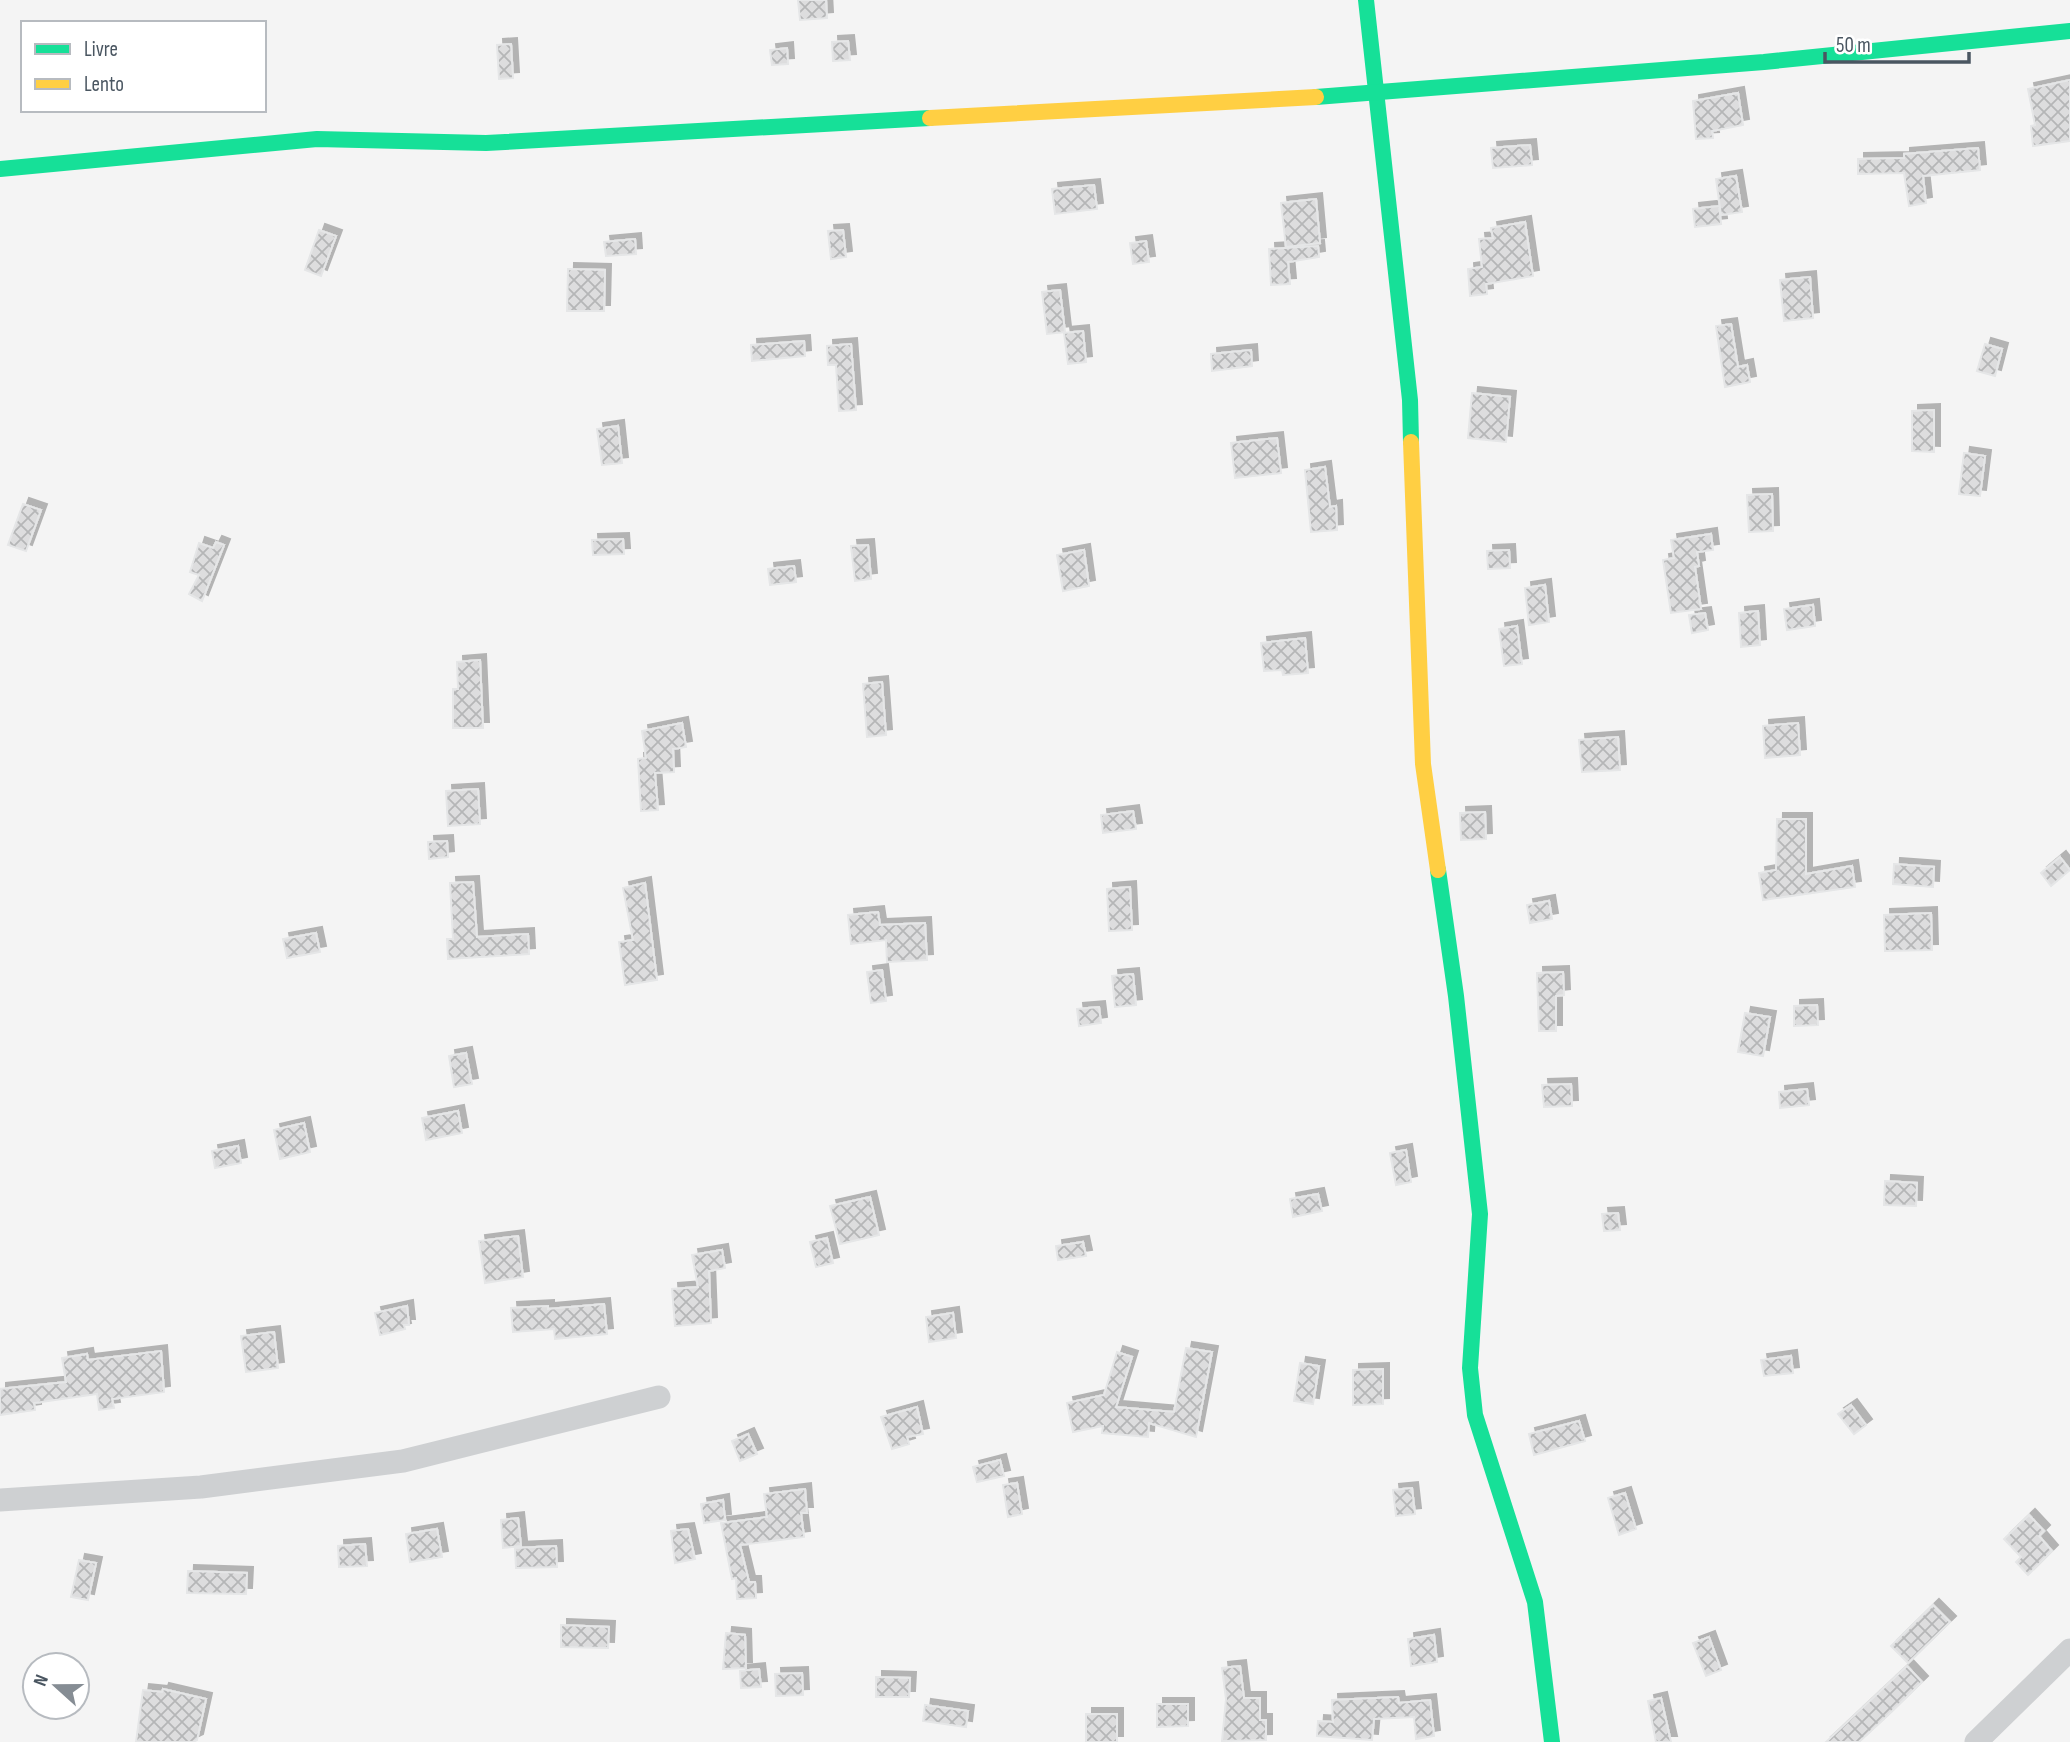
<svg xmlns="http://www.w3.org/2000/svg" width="2070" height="1742" font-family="'Sofia Sans Condensed',sans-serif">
<defs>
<pattern id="building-cross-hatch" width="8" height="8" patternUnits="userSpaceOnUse" patternTransform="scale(1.75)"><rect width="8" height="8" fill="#ddddde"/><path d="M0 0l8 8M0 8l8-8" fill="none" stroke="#b5b6b7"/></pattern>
<filter id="shadow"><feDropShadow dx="6" dy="-6" stdDeviation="0" flood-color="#0004"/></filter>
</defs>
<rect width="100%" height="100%" fill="#f4f4f4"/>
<!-- building -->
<g fill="url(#building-cross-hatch)" stroke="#e5e6e7" stroke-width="2" filter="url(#shadow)">
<path d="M798,0H826L827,18L800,20Z"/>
<path d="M848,41L850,60L833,61L832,42Z"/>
<path d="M511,44L513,78L499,79L497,45Z"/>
<path d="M787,48L788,64L772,65L770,50Z"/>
<path d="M2070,80V141L2033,146L2031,126L2035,125L2028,89Z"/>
<path d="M1738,93L1743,125L1712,131L1713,138L1696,139L1693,101Z"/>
<path d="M1530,145L1532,165L1493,168L1491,148Z"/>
<path d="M1978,148L1980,170L1923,176L1926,203L1909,206L1904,173L1858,174V159L1904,158V154Z"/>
<path d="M1736,176L1742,212L1721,215L1716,179Z"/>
<path d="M1094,185L1097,209L1055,214L1052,189Z"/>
<path d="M1316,199L1320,243L1286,247L1281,203Z"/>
<path d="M1719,206L1721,224L1695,227L1693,209Z"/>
<path d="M1525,222L1533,276L1486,284L1487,294L1470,296L1468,269L1482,267L1479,239L1493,238L1491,228Z"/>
<path d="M319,230L336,236L321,276L305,270Z"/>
<path d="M843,230L846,257L831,259L828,231Z"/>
<path d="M635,239L636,254L606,256L604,242Z"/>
<path d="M1146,241L1149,262L1133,264L1130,243Z"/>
<path d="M1318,246L1319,257L1288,262L1290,284L1271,285L1269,249Z"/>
<path d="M568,269L605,270L604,311H567Z"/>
<path d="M1810,277L1813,318L1784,321L1780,280Z"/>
<path d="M1060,290L1065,332L1047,334L1042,292Z"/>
<path d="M1731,324L1738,367L1747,365L1750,382L1725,387L1716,326Z"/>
<path d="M1083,331L1086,362L1068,364L1064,333Z"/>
<path d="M804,341L805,356L752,361L751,345Z"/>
<path d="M851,344L856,410L839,411L836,365H828L827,346Z"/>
<path d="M1985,344L2002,349L1995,376L1977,371Z"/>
<path d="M1251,350L1252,366L1212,371L1211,354Z"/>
<path d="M1472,393L1510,397L1506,442L1468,438Z"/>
<path d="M1934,410V452L1912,451V411Z"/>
<path d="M618,426L622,463L602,465L597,429Z"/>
<path d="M1277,438L1281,473L1235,478L1231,443Z"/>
<path d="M1964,453L1985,456L1980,496L1959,494Z"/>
<path d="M1325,467L1330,507L1336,506L1337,530L1311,532L1305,470Z"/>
<path d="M1772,494L1773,531L1749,532L1747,495Z"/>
<path d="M23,504L41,510L26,551L8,545Z"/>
<path d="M1711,534L1713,550L1697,552L1699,566L1695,567L1701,609L1671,613L1663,560L1674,558L1671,540Z"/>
<path d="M623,539L624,554L593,555L592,540Z"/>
<path d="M216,542L224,545L202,601L189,594L199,575L190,572L199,543L213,548Z"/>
<path d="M868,545L871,579L855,581L851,546Z"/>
<path d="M1084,550L1089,586L1063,591L1057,555Z"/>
<path d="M1509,550L1510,568L1488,569L1487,551Z"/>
<path d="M794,566L796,582L770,585L768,569Z"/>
<path d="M1545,585L1549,622L1529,625L1525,588Z"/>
<path d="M1813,605L1815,626L1787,630L1784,609Z"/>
<path d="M1758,611L1760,645L1741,647L1739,613Z"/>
<path d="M1705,613L1708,630L1692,633L1689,615Z"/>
<path d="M1517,626L1522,664L1504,666L1499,629Z"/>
<path d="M1305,638L1308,673L1283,675L1282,670L1264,671L1261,643Z"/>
<path d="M480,660L483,728H453V689H458L457,662Z"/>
<path d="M882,682L886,735L867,737L863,684Z"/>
<path d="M682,723L686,747L673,749L674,772L655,773L658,810L641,811L638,759L646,758L642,731Z"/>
<path d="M1798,723L1800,755L1765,758L1763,726Z"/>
<path d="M1618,737L1620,770L1582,772L1579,740Z"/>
<path d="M478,789L480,824L448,826L446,791Z"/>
<path d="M1133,811L1136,829L1103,833L1101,815Z"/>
<path d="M1485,812L1486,839L1461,840L1460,813Z"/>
<path d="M1777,819H1806V874L1852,866L1855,887L1763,900L1759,873L1776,870Z"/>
<path d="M447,841L448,857L429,859L428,842Z"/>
<path d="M2060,857L2070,870L2051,886L2041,873Z"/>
<path d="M1894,864L1934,867L1933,887L1893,884Z"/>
<path d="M473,882L477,937L528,934L529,954L448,959L447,939H453L450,883Z"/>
<path d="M645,883L657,980L625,985L619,942L633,940L623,888Z"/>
<path d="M1130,887L1132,930L1109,931L1107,889Z"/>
<path d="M1549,901L1552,919L1530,923L1527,905Z"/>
<path d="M878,912L880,925L925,923L927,960L887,962L886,940L851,944L848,915Z"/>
<path d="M1931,913L1932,950L1885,951L1884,915Z"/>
<path d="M316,933L320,952L287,958L283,939Z"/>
<path d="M882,970L886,1001L871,1003L867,972Z"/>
<path d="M1563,972L1564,995L1556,996V1031H1539L1537,973Z"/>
<path d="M1133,974L1136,1005L1115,1007L1112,976Z"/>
<path d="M1817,1005L1818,1025L1794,1026V1006Z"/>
<path d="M1099,1007L1101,1023L1079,1026L1077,1009Z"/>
<path d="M1745,1013L1770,1017L1763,1056L1738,1052Z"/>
<path d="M466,1053L472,1084L454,1087L449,1056Z"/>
<path d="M1571,1084L1572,1106L1544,1107L1542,1085Z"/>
<path d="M1807,1089L1809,1105L1780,1108L1779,1092Z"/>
<path d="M458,1111L462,1133L426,1140L422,1118Z"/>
<path d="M304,1123L310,1152L280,1159L274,1130Z"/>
<path d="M238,1146L241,1163L215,1168L212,1151Z"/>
<path d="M1406,1150L1411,1182L1396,1185L1390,1153Z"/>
<path d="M1885,1181L1917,1183L1916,1206L1884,1205Z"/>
<path d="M1318,1194L1322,1211L1293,1217L1290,1199Z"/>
<path d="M870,1197L879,1235L840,1244L830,1206Z"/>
<path d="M1618,1213L1620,1230L1604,1231L1602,1214Z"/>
<path d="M518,1236L523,1277L485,1283L479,1241Z"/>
<path d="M827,1238L833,1263L816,1267L810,1242Z"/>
<path d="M1083,1242L1086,1256L1058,1260L1056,1246Z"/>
<path d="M722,1250L725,1268L709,1271L711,1323L675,1326L672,1289L698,1287L692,1255Z"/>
<path d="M604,1304L607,1334L555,1339L554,1329L513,1332L511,1308L548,1306V1309Z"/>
<path d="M407,1306L409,1325H404L405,1329L380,1335L375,1313Z"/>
<path d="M953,1313L956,1338L929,1342L926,1317Z"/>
<path d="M274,1332L278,1368L246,1372L241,1336Z"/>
<path d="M1186,1348L1212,1352L1196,1437L1149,1423L1148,1437L1102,1433L1103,1426L1073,1432L1067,1403L1104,1395L1117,1352L1132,1357L1116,1407L1174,1412Z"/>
<path d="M161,1351L164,1392L112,1399L114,1408L99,1410L97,1394L34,1403L35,1410L0,1415V1389L66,1382L62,1358L87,1354L88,1360Z"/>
<path d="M1791,1356L1793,1373L1764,1376L1761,1360Z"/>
<path d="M1300,1363L1319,1366L1313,1404L1294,1401Z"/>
<path d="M1383,1369V1404L1353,1405V1370Z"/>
<path d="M1851,1405L1866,1425L1854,1434L1838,1414Z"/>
<path d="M917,1407L923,1434L907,1437L909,1444L892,1449L881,1417Z"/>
<path d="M1579,1421L1585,1441L1534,1455L1529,1434Z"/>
<path d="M748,1434L757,1454L740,1461L732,1441Z"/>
<path d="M1000,1460L1004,1476L977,1482L973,1467Z"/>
<path d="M1017,1483L1022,1514L1008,1517L1003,1485Z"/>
<path d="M1412,1488L1415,1514L1396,1516L1393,1490Z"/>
<path d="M805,1489L807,1513H801L804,1537L740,1545L749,1582H755L756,1598L737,1599L736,1578L732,1579L721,1523L767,1517L764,1494Z"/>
<path d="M1625,1493L1636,1529L1619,1535L1608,1498Z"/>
<path d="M723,1500L725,1520L704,1523L701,1504Z"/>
<path d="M2029,1515L2044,1531L2039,1536L2052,1551L2028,1575L2016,1562L2021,1557L2004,1539Z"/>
<path d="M518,1518L521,1546L503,1548L501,1520Z"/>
<path d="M437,1529L442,1557L410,1562L406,1534Z"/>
<path d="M688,1529L695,1559L675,1563L671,1531Z"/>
<path d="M365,1544L367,1566L339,1567L338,1546Z"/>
<path d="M556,1546L557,1567L516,1568L515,1548Z"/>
<path d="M79,1560L96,1563L88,1600L71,1597Z"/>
<path d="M188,1571L247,1573L246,1594L187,1593Z"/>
<path d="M1933,1605L1950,1622L1908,1663L1891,1646Z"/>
<path d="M561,1625L609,1627L608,1648L561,1647Z"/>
<path d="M726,1633L745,1635L746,1668L723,1669Z"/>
<path d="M1434,1635L1437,1662L1411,1666L1408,1639Z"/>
<path d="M1709,1637L1721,1670L1706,1676L1693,1643Z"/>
<path d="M1240,1666L1244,1698H1260V1720H1266V1740L1222,1741L1226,1699L1222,1668Z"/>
<path d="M1907,1666L1922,1682L1885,1718L1859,1742H1826Z"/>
<path d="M759,1669L761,1687L741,1688L740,1671Z"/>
<path d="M802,1673L803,1695L776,1696L775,1674Z"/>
<path d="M876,1677L910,1678L909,1697H876Z"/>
<path d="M163,1689L206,1699L197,1740L193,1742H136L143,1690L162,1692Z"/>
<path d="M1398,1697L1399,1703L1430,1700L1434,1736L1416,1739L1414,1717L1374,1719L1372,1740L1317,1736L1318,1721L1333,1722L1332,1700Z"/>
<path d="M1661,1698L1671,1742H1656L1648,1701Z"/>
<path d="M1157,1704H1188V1726L1157,1727Z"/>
<path d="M925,1705L968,1711L966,1727L923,1721Z"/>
<rect x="1086" y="1714" width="31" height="28"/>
</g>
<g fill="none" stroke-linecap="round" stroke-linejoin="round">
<!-- street -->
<g stroke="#ced0d2" stroke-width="23">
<path d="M0,1500L201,1487L403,1461L659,1397"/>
<path d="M1976,1742L2070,1650"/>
</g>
<!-- fast -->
<g stroke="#16e098" stroke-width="16">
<path d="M1366,0L1410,400L1411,442"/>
<path d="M1316,97L1764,62L2070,31"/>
<path d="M0,169L317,139L486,143L930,118"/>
<path d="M1438,870L1456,996L1480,1214L1470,1368L1475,1415L1535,1602L1552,1742"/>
</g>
<!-- slow -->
<g stroke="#ffcf43" stroke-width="16">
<path d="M930,118L1316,97"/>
<path d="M1411,442L1423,764L1438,870"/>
</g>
</g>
<!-- legend -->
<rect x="21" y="21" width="245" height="91" fill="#ffffff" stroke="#b7bbc0" stroke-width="2"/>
<rect x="35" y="44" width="35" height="10" fill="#16e098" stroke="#b7bbc0" stroke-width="2"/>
<text x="84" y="56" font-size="21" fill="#4a5661">Livre</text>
<rect x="35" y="79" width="35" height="10" fill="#ffcf43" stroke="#b7bbc0" stroke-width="2"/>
<text x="84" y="91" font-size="21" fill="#4a5661">Lento</text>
<!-- north arrow -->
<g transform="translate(56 1686) rotate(291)"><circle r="33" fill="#ffffff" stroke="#b7bbc0" stroke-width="2"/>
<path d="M0-5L12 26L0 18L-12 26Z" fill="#868d94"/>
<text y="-10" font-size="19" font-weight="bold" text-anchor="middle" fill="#4a5661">N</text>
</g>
<!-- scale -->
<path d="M1825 52v10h144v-10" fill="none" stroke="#4a5661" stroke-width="3.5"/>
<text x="1836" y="52" font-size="21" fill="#4a5661" stroke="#ffffff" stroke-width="5" paint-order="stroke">50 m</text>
</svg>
